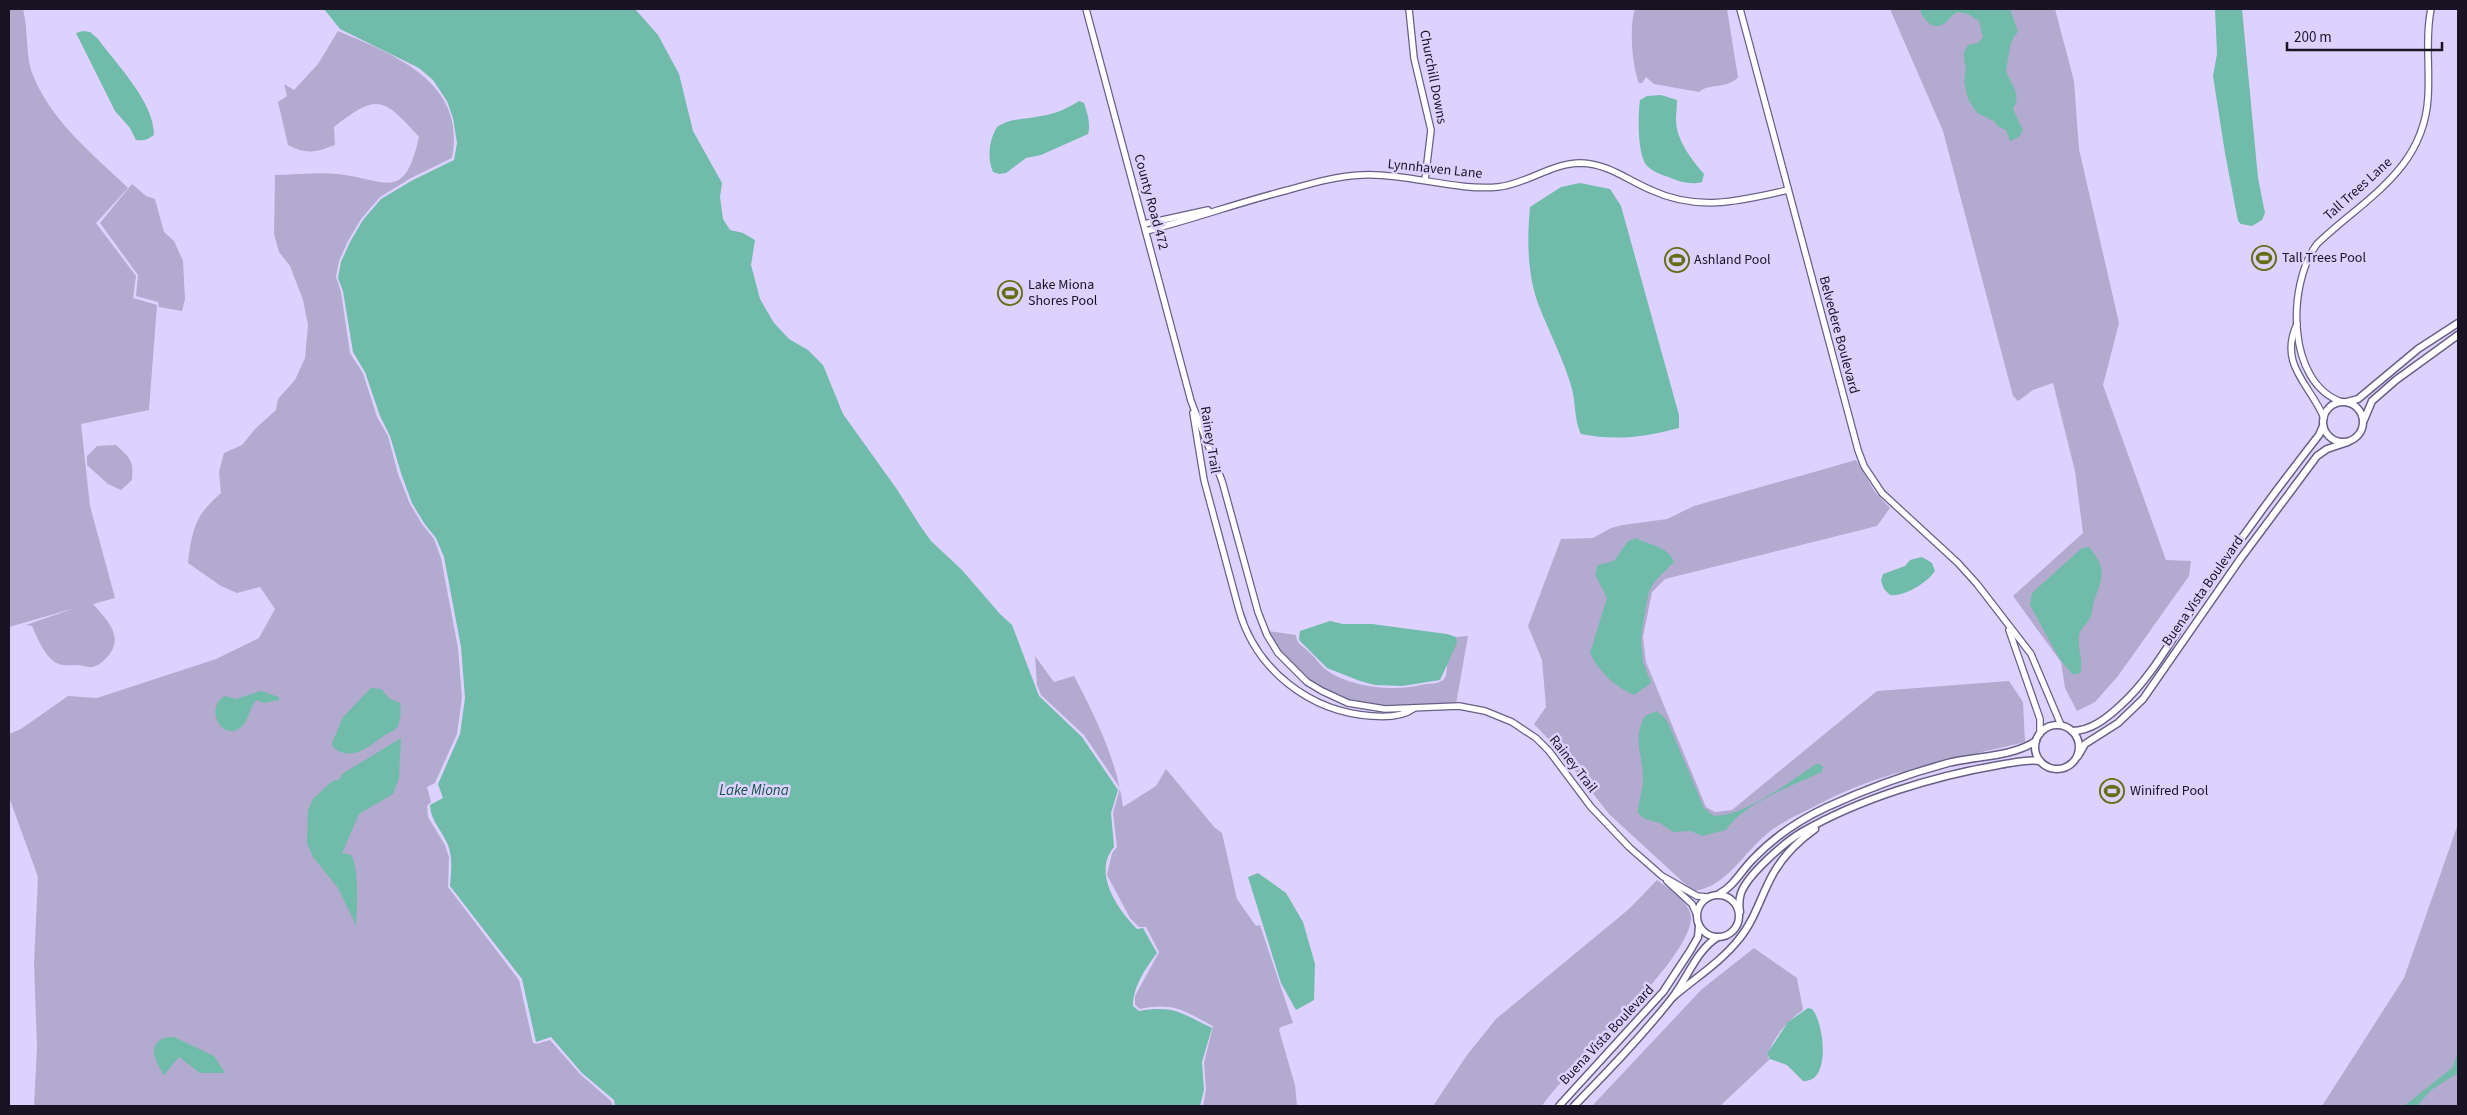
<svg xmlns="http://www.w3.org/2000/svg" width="2467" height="1115" font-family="'Source Sans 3',sans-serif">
<rect width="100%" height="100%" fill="#ddd2ff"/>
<!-- green -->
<g fill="#b3aacf">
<path d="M9,9H23C28,28 26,53 31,70C49,120 91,152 128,188L96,223L136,276L133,298L157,305L149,410L81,424L90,506L115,598L93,604C106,619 125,636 108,656C104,661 98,666 92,667C87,668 82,665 77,665C68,665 60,667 52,660C43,652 37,637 32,626L26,625L75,608L9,627Z"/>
<path d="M1635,9H1727L1738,77C1728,89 1709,83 1699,92L1654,84L1646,77L1642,83H1639C1632,66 1629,26 1635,9Z"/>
<path d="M1890,9H2055L2074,81L2079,149L2119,323L2103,385L2166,560L2191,561L2189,576L2118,676L2095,702L2077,711L2065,688L2061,662L2013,596L2083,533L2075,471L2053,383L2033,390L2018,401L2013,396L1943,131Z"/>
<path d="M338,31C395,55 467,82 452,158L411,178L380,197L361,219L348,241L339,261L336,277L341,292L350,353L363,373L377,417L388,436L398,474L410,504L422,524L434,539L441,558L458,648L462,698L457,734L435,783L427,787L431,802L427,806L428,817L445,845L449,857L448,887L519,980L533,1043L536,1044L550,1040L580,1074L611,1101L613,1106H34L37,1047L34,963L38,877L9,797V734L21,729L68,696L97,698L216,659L259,638L275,609L260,587L237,593L221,586L188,563C192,530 195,515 221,493L219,472L224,453L242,445L256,428L276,410L278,399L295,380L305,358L308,325L303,300L290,266L279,252L274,234L275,175C295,175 317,172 337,174C386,179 404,204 419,137C383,97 377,93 334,127L335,145C316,152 307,155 288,145L278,102L287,96L284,84L294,90L318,64Z"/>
<path d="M132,184L146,196L155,199L164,232L174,241L183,261L185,299L182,311L159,307L158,302L136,296L138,275L100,223Z"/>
<path d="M116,445C130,458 134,460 132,480L121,490L108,484L87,465V456L97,446Z"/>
<path d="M1856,460L1875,492L1890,508L1877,526L1665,579L1652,592L1643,637L1646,662L1706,807L1715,812L1732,810L1877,691L2009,681L2023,702L2025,742C1960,758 1885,770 1825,801C1806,811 1784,820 1768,833C1744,852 1727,886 1695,891L1684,883L1609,814L1557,748L1534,724L1546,707L1542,660L1528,626L1561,539L1593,538L1611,528L1623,525L1667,519L1694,506Z"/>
<path d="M1268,631L1296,635C1296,644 1303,646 1309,652C1315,657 1319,664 1325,669C1348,687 1394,692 1421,685C1428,683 1437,685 1443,680C1448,676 1446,665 1448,658C1452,651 1457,646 1456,637L1468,636L1456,704C1434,702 1411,707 1388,707C1339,706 1289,676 1268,631Z"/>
<path d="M1035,656L1054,682L1074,676C1096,718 1117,760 1123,807L1156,786L1166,769L1215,828L1222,833L1237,899L1256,926L1260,925L1293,1023L1281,1027L1279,1030L1295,1085L1297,1106H1203L1206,1089L1204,1063L1213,1026C1184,1011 1174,1002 1140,1009L1135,1005V996L1159,952L1146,927H1139L1130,918L1107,875L1112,853L1117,847L1113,813L1120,788L1084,735L1041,695L1037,685Z"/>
<path d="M2458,824V1106H2322L2404,978Z"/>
<path d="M1657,880C1669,889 1691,902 1691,919C1689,961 1570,1065 1542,1106H1433L1467,1055L1496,1019L1629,909Z"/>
<path d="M1754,948L1797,978L1803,1010C1787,1021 1772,1038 1768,1057L1770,1059L1720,1106H1592L1702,989Z"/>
</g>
<!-- water -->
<g fill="#70bba9">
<path d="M324,9H635L658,35L679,74L693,131L722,183L720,197L723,219L730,230L743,233L755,240L751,265L760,299L774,323L789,339L808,350L823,365L843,414L896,488L921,527L931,541L962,570L1000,614L1012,625L1039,696L1082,737L1118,790L1111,813L1114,847C1092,873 1118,910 1137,929L1143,928L1157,953C1146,968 1133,986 1133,1006L1139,1011C1174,1005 1181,1013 1212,1028L1202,1062L1204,1090L1200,1106H615L614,1100L582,1073L551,1037L536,1042L522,979L450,886C451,872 453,858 448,845C442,830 431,822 430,805L443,798L438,784L460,734L465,698L461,647L444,557L436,538L424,523L412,503L401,473L390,436L380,416L365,372L353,352L343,291L338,278L341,262L350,242L363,220L381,199L413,180L454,160L457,143L453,118L447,101L433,80L419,68L340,29Z"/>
<path d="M1920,9H2010L2018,32C2009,39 2009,58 2006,70C2009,83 2023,93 2013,109L2023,130L2019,137L2010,141L2006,130L1998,126L1994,121L1977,113L1968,99L1964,81L1966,68L1964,59V52L1968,45L1978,43L1983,37L1979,21L1968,14L1958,12C1952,14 1950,19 1945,23C1934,32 1922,19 1920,9Z"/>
<path d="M2215,9H2242L2258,178L2265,213L2262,220L2252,226L2241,224L2238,221L2225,153L2213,76L2217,54Z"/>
<path d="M83,31L90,32L98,39C117,65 154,102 154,135C147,140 143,141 136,140L130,128L115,111L76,33Z"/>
<path d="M1661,95L1677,100C1677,107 1676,113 1676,120C1676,140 1692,160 1704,174L1702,182C1692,185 1680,182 1671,178C1663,175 1653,172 1647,166C1637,154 1638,115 1640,100L1647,96Z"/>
<path d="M1079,101L1084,103C1087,112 1091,124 1088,134L1041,155L1026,158L1006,173L999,174L993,172C987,158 989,140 997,127C1010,118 1021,120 1035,117C1052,115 1065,110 1079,101Z"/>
<path d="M1580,183L1610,189L1621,206L1679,415V428C1646,437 1615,441 1581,434C1574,420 1576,404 1572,389C1564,360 1550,334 1539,306C1527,275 1527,239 1530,207L1561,187Z"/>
<path d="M1636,538C1650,546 1667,545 1674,562L1655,581L1649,591L1645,611L1641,638L1643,662L1651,683L1634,695C1615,687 1599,672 1590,653L1607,598L1595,574L1598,565L1614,561L1628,541Z"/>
<path d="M2089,547C2107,569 2103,576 2094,601C2092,607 2093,613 2089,619C2087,624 2082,627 2080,632C2076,644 2083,659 2081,671L2078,674H2072L2059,658L2030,605L2032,593L2082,548Z"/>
<path d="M1922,557L1932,563L1935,571C1927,583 1904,597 1890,595L1884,589L1881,581L1883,574L1905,566L1910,560Z"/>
<path d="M1330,621L1343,624H1372L1447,634L1456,637L1457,643L1440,680L1402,686L1375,685L1360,681L1327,668L1299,640L1300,631Z"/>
<path d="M371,688L381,689L390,699L400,703C401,711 401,718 398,726C395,731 390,732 385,735C369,746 352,763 333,747L332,743L343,717Z"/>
<path d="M261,691L279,697V700L263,703L256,700C249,709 249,720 241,727C223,743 203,708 225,696L236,699Z"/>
<path d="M1656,711L1664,717L1669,725L1704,808L1714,816C1746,816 1789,782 1816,764H1819L1823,767L1822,772C1794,785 1742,804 1726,830L1702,836L1691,831L1673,832L1660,823L1645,819L1638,813C1638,801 1644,789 1643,778C1643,755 1632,739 1645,716Z"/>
<path d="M401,738L399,778L393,794L359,814L342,853C346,854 350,853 352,857C359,868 357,911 356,925L338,888L313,857L307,843L308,810L313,799L331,782L340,779L342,774Z"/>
<path d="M1258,873L1286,893L1303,922L1315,964L1314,1000L1296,1010L1281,983L1248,877Z"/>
<path d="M1808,1008L1812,1009C1824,1022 1832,1083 1803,1081L1787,1065L1770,1059L1767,1054L1788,1022Z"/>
<path d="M167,1037H174L214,1056L225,1073H200L179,1057L164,1075C156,1062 145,1044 167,1037Z"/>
<path d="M2458,1052V1073L2431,1090L2417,1106H2404L2452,1068Z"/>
</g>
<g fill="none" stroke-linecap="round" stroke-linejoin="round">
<defs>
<g id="tertiary">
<path d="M1086,9L1191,401L1222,481L1258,612L1267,635L1278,653L1307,682L1322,691L1348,703L1385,709L1459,706L1485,711L1512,722L1536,738L1549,751L1591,807L1629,847L1662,876L1697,896L1707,897"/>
<path d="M1409,9L1414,58L1431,130L1425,180"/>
<path d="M1740,9L1858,450L1864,466L1882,493L1958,563L1977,584L2031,654L2061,725"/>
<path d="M1144,224L1208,210"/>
<path d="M1146,231C1194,219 1240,202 1288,190C1313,183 1337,176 1362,175C1407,173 1456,191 1498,187C1527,184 1551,163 1581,163C1609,164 1627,180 1651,190C1698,212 1740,201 1788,190"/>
<path d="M2297,324C2278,365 2310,384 2324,418"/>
<path d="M2342,402C2286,383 2287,284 2317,244C2364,199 2424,170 2428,97C2430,67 2425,38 2431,9"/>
<path d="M1193,413L1204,480L1239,610C1256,670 1310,712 1372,716C1385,717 1402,717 1413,709"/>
<path d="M2009,630L2040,719V734"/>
<path d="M1667,881L1692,904L1697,915"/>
</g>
<g id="secondary">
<circle cx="2343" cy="422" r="20"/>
<path d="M2347,402L2358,399L2418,349L2458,323"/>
<path d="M2364,420L2372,401L2396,380L2458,335"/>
<circle cx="2057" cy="747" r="22"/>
<path d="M2072,731C2091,731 2107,718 2121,705C2151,678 2173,637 2195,604C2235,546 2276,490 2319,435L2323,426"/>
<path d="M2078,756L2085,744L2118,723L2143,699L2241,558L2317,456L2327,449L2348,442"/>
<path d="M1719,894C1734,886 1741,871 1753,859C1774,837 1799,820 1827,807C1866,789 1907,774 1948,763C1976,756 2012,757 2036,741"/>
<circle cx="1718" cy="916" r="21"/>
<path d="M1740,912C1739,906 1739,899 1741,893C1748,874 1785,842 1802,832C1859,799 1934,776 1999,765C2013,763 2026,759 2040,761"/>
<path d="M1673,997C1695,978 1721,962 1739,939C1755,920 1761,895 1773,874C1783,856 1798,841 1815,829"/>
<path d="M1559,1106L1663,992L1690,951L1698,937L1699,926"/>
<path d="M1574,1106C1608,1071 1642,1036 1672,998C1687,979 1697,949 1718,937"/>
</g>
</defs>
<!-- tertiary casing -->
<use href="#tertiary" stroke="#695f86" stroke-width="8"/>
<!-- secondary casing -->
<use href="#secondary" stroke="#695f86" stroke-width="9"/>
<!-- tertiary -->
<use href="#tertiary" stroke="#fff" stroke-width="5.5"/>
<!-- secondary -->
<use href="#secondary" stroke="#fff" stroke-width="6"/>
</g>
<!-- icons -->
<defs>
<symbol id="stadium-ring" viewBox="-11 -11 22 22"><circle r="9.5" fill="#ddd2ff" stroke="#646e16" stroke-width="1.5"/><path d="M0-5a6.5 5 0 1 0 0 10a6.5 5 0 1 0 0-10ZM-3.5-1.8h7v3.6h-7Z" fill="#646e16"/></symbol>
</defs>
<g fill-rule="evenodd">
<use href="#stadium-ring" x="2250" y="244" width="28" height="28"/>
<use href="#stadium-ring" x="1663" y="246" width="28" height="28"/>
<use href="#stadium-ring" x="996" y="279" width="28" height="28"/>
<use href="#stadium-ring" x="2098" y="777" width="28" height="28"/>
</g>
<g text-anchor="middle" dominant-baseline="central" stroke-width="5" stroke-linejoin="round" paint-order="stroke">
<!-- street labels -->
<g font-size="14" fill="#191424" stroke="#ddd2ff">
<text transform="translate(1433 77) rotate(79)">Churchill Downs</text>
<text transform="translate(1435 169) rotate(6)">Lynnhaven Lane</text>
<text transform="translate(2358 189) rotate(-42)">Tall Trees Lane</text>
<text transform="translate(1151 202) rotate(75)">County Road 472</text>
<text transform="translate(1839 335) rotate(75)">Belvedere Boulevard</text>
<text transform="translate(1210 440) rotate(81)">Rainey Trail</text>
<text transform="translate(2203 591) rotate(-55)">Buena Vista Boulevard</text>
<text transform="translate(1573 764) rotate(52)">Rainey Trail</text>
<text transform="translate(1607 1035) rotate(-47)">Buena Vista Boulevard</text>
</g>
<!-- poi labels -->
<g font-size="14" fill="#191424" stroke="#ddd2ff" text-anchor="start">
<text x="2282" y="258">Tall Trees Pool</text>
<text x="1694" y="260">Ashland Pool</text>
<text x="1028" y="285">Lake Miona<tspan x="1028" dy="16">Shores Pool</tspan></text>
<text x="2130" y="791">Winifred Pool</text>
</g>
<!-- water labels -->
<g font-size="15" font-style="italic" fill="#135346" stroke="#ddd2ff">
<text x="754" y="790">Lake Miona</text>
</g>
</g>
<!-- border -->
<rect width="2467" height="1115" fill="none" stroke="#191424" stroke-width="20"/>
<!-- scale -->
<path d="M2287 42v8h155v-8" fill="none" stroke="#191424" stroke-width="2.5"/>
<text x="2294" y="42" font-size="15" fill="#191424" stroke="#ddd2ff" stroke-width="4" paint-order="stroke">200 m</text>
</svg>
